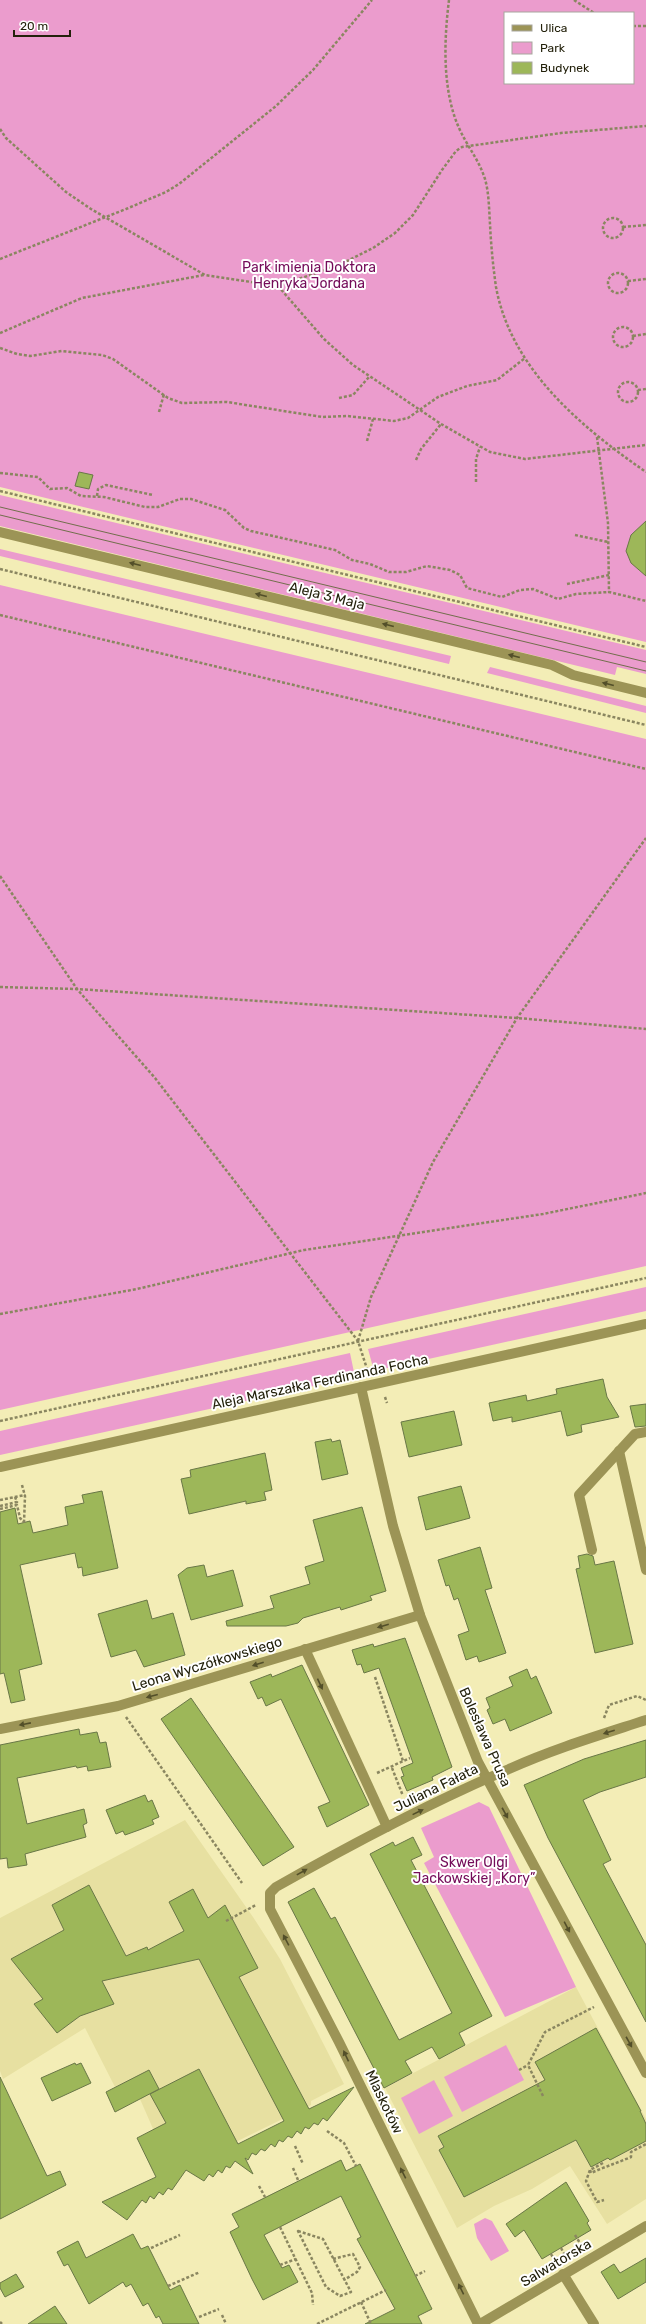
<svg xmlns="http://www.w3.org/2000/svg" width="646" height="2324" font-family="Rubik,sans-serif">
<rect width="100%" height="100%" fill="#f3edb6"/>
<!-- built -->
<g fill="#e7e0a1">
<path d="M185,1820L253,1917L280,1959L344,2084L311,2101V2105L185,2167L154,2131L140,2099L126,2082L115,2087L85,2028L3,2079L0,2071V1918Z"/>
<path d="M576,1987L646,2119V2199L607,2224L570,2166L532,2189L494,2206L457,2228L385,2088Z"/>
</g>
<!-- green -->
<g fill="#eb9ccd" fill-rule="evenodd">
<path d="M0,0H646V642L0,487ZM505,13H633V83H505Z"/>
<path d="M0,495L646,650V674L617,667L615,675L0,526Z"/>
<path d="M0,549L451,656L449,664L0,556Z"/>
<path d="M0,585L646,739V1266L0,1410Z"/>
<path d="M490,667L646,706V713L487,673Z"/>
<path d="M646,1287V1311L374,1371L368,1349Z"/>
<path d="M350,1353L355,1377L0,1455V1431Z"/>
<path d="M479,1802L489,1807L576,1987L505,2017L424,1863L434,1857L421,1828Z"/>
<path d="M506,2045L524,2080L462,2112L444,2077Z"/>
<path d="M434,2080L453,2116L419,2134L401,2098Z"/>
<path d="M485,2218L492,2221L509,2251L491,2261L477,2238L474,2224Z"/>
</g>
<!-- building -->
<g fill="#9db759" stroke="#697747">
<path d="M79,472L93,475L89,489L75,486Z"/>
<path d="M646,521V576L631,563L626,551L631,535Z"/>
<path d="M603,1379L607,1397L619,1417L581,1425L582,1432L567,1436L561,1411L512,1422V1417L493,1421L489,1403L526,1395L527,1401L557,1394L556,1389Z"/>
<path d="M646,1404V1426L635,1427L630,1406Z"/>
<path d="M454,1411L462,1445L409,1457L401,1422Z"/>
<path d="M331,1439L332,1442L340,1440L348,1474L322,1480L315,1442Z"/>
<path d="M265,1453L272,1490L264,1492L266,1500L246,1504V1501L189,1514L181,1479L191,1477L190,1470Z"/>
<path d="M461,1486L470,1518L426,1530L418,1497Z"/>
<path d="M102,1491L118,1568L83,1576L82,1567L78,1568L75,1553L20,1565L42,1664L19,1670L25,1700L11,1703L4,1673L0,1674V1512L15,1508L18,1524L30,1521L33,1533L68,1525L65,1507L84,1503L82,1495Z"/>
<path d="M362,1507L386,1591L370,1596L372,1600L341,1610L340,1607L303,1618L298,1623L286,1626H227L226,1621L274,1608L270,1596L310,1584L305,1567L324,1561L313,1520Z"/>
<path d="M480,1547L492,1588L485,1590L506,1653L479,1662L477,1656L466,1660L458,1635L469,1631L458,1598L454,1600L449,1585L446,1586L438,1560Z"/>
<path d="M587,1554L593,1556L595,1565L614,1561L633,1644L595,1653L576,1569L580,1568L578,1556Z"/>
<path d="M204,1565L207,1577L233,1570L243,1606L191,1620L178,1575L187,1568Z"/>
<path d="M147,1600L152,1619L173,1613L185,1655L144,1667L136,1650L111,1657L98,1614Z"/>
<path d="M405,1638L452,1767L432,1777L433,1780L407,1791L401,1777L404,1776L401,1768L413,1763L379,1668L364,1673L361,1664L357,1665L352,1650L373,1644L374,1647Z"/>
<path d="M302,1665L369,1805L327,1827L318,1807L330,1802L281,1699L266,1706L262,1697L258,1699L250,1682L271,1674L272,1677Z"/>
<path d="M527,1669L531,1679L536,1676L552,1713L510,1731L505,1719L493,1724L487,1710L490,1708L486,1698L513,1686L509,1677Z"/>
<path d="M191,1698L294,1847L263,1866L161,1719Z"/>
<path d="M79,1729L80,1735L97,1732L100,1743L106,1742L111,1767L88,1771L87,1766L77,1768L76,1766L17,1778L27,1824L84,1809L87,1823L83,1825L86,1837L25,1854L27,1865L8,1868L7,1858L0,1859V1745Z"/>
<path d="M646,1740V1777L600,1792L583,1800L611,1860L603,1864L646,1945V2022L548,1838L524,1785L584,1759Z"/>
<path d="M145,1795L148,1802L152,1800L159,1817L152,1820L154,1824L139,1830L125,1835L123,1831L116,1834L106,1810Z"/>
<path d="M413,1837L422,1855L411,1860L492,2016L459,2033L465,2045L439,2059L432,2047L405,2061L412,2073L384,2088L288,1902L314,1888L331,1919L335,1917L399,2040L452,2013L370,1854L393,1842L395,1846Z"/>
<path d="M89,1885L126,1956L147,1947L148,1950L184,1931L169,1902L193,1889L208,1918L225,1905L258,1968L239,1977L309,2109L354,2087L327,2121L323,2118L318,2125L314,2123L309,2129L305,2127L301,2134L297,2131L292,2138L288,2136L283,2142L279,2140L275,2147L271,2144L265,2151L261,2149L256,2155L252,2153L248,2160L245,2158L253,2174L235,2161L230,2168L226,2166L222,2173L218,2170L213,2177L209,2174L204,2181L186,2170L172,2190L168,2188L163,2195L159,2192L154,2199L150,2196L146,2203L142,2200L127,2220L102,2202L156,2177L137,2138L166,2123L150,2094L199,2069L238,2144L284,2121L199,1959L102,1981L114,2004L80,2016L57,2033L34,2004L43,1999L11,1959L64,1930L52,1905Z"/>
<path d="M596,2028L641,2111H640L646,2124V2141L610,2160L608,2158L591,2167L576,2140L464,2197L439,2150L444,2147L438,2136L545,2080L535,2062Z"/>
<path d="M75,2063L76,2065L81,2063L91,2083L52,2101L41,2078Z"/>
<path d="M149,2070L159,2089L115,2112L106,2092Z"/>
<path d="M0,2077L47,2176L60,2171L66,2185L0,2219Z"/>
<path d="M341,2160L346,2171L360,2164L369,2182L432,2309L418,2316L422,2324H365L395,2309L357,2239L361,2237L341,2196L264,2235L282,2268L289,2265L298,2282L263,2300L252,2279L230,2232L239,2227L232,2214Z"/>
<path d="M566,2182L589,2221L587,2223L591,2230L542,2259L524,2230L515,2237L506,2224Z"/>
<path d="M133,2234L141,2249L148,2246L170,2290L180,2285L199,2324H163L159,2316L156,2318L148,2303L143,2306L131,2284L126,2287L123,2282L89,2304L68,2264L64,2266L57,2252L78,2241L86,2258Z"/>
<path d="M646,2258V2282L618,2299L601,2272L614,2264L620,2273Z"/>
<path d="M16,2274L24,2287L5,2297L0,2288V2283Z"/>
<path d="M55,2306L67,2324H28Z"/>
</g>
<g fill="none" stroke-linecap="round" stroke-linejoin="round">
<!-- path -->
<g stroke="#8a8660" stroke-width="2.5" stroke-dasharray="3 2" stroke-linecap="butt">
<path d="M449,0C444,40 442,90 459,128C467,146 479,160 485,179C489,193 489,209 490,224C491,245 493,266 496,287C511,369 581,427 646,472"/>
<path d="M574,0L594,13"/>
<path d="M633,26H646"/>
<path d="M0,129L6,138L66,192L91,209L205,275L278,286L337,266L373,248L395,233L413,215L442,170L456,151L462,147L561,133L646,126"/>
<circle cx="613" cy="228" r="10"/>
<path d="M623,227L646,225"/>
<path d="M0,259L126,209L166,192L179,184L276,106L313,70L372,0"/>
<circle cx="618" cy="283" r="10"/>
<path d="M628,281L646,279"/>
<path d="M278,286L324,339L353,365L441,424L490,452L525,459L646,445"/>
<circle cx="623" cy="337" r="10"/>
<path d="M0,333L82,298L204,275"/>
<path d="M633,336L646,334"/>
<path d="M0,348L17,354L30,356L62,351L102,355L113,359L168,398L182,403L227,402L322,417L347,416L394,421L408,418L438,397L467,386L497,380L525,358"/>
<circle cx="628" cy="392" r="10"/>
<path d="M638,390L646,389"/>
<path d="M339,398L353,395L369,377"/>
<path d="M159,412L164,394"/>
<path d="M597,437L608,523L609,592L646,601"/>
<path d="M367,441L373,419"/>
<path d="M416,460L421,449L441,424"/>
<path d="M0,473L38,477L50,489L67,488L81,496L104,497L145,507H158L180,499H191L225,510L244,528L251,531L335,550L352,560L370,564L389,572H406L427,566L450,570L460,575L467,588L502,597L520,590L533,589L558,599L576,594L609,592"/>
<path d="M476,482V459L480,447"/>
<path d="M0,491L646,647"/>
<path d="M97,496L98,489L106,485L153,495"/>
<path d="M575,535L608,542"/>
<path d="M0,569L646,725"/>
<path d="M567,584L609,575"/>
<path d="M0,615L646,769"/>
<path d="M0,876L77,989L155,1078L358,1341L368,1372"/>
<path d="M0,987L77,989L517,1018L646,1029"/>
<path d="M0,1314L137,1289L304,1250L543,1214L646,1193"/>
<path d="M358,1341L371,1297L433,1162L517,1018L646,838"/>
<path d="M385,1397L387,1403"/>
<path d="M0,1421L646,1278"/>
<path d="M22,1485L25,1496L24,1523"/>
<path d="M0,1500L25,1495"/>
<path d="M0,1506L17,1502L15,1497"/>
<path d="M0,1509L17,1505L20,1518L24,1522"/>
<path d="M375,1677L403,1761"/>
<path d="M126,1717L242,1883"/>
<path d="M604,1718L609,1705L637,1696L646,1700"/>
<path d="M490,1755L501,1756"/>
<path d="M392,1768L403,1796"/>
<path d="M377,1773L410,1758"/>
<path d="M226,1921L256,1905"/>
<path d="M519,2070L528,2065"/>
<path d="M543,2096L528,2065L545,2032L594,2007"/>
<path d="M327,2131L344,2143L356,2166"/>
<path d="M295,2146L303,2164"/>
<path d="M603,2163L590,2170L586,2181L597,2202L604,2200"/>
<path d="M293,2168L298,2180"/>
<path d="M590,2170L591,2173C604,2167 617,2163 631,2157V2152L646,2144"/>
<path d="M259,2186L265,2197"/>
<path d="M280,2227L312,2293L313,2305"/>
<path d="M298,2231L323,2239L351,2292L340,2296L326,2287Z"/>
<path d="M575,2235L583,2248"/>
<path d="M151,2248L180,2235"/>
<path d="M561,2248L566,2257"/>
<path d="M551,2254L556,2263"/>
<path d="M333,2259L353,2254L360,2267L357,2272L344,2280"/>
<path d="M280,2265L296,2259"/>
<path d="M415,2276L425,2271"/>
<path d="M168,2286L200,2272"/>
<path d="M361,2302L371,2324"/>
<path d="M222,2315L226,2324"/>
<path d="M199,2317L219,2309"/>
<path d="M0,2322L2,2324"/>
<path d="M317,2324L386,2290"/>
</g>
<!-- service -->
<g stroke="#9c9456" stroke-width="10">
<path d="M619,1451L646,1570"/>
<path d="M592,1550L579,1495L635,1434L646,1432"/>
<path d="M305,1649L387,1827"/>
<path d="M563,2274L594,2324"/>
</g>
<!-- minor -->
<g stroke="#9c9456" stroke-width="10">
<path d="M361,1387L393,1526L420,1615L478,1762L646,2073"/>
<path d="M0,1729L118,1706L420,1615"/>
<path d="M478,2324L339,2042L270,1909V1893L276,1887C352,1844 429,1803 509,1769C553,1749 600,1735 646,1720"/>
<path d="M480,2324L646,2226"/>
</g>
<!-- tertiary -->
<g stroke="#9c9456" stroke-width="10">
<path d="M0,532L552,665L573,675L646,693"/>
<path d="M0,1467L646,1324"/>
</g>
<!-- tram -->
<g stroke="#726e4c" stroke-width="1">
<path d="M0,507L646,662"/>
<path d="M0,515L646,671"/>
</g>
</g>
<!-- one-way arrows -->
<defs><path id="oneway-solid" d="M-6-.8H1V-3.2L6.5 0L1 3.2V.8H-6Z"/></defs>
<g fill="#534f29">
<use href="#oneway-solid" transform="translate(135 564) rotate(-166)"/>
<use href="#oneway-solid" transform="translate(261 595) rotate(-166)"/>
<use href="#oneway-solid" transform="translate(388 625) rotate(-166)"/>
<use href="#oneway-solid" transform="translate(514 656) rotate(-166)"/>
<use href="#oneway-solid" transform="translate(608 684) rotate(-166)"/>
<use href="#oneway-solid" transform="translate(383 1626) rotate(164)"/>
<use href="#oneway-solid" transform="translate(258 1664) rotate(162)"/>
<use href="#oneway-solid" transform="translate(320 1684) rotate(65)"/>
<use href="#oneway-solid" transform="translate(152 1696) rotate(165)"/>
<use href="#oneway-solid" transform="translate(25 1724) rotate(169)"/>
<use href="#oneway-solid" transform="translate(609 1732) rotate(163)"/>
<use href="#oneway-solid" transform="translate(418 1812) rotate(-26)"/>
<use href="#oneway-solid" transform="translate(505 1813) rotate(61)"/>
<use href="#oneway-solid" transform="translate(302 1872) rotate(-29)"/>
<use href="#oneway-solid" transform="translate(567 1927) rotate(62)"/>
<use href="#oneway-solid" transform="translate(286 1940) rotate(-118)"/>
<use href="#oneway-solid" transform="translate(629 2042) rotate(61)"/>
<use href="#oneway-solid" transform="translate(346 2056) rotate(-115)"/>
<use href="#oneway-solid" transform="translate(403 2173) rotate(-117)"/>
<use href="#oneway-solid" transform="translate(461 2289) rotate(-116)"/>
</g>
<g text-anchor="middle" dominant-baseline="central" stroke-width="4" stroke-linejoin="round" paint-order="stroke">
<!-- park labels -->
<g font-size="14" fill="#740b59" stroke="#fff">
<text x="309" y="267">Park imienia Doktora<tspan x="309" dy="16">Henryka Jordana</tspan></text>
<text x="474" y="1862">Skwer Olgi<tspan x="474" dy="16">Jackowskiej „Kory”</tspan></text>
</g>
<!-- street labels -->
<g font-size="14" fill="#23210b" stroke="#fff">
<text transform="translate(327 596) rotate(14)">Aleja 3 Maja</text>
<text transform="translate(320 1382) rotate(-12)">Aleja Marszałka Ferdinanda Focha</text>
<text transform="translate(207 1664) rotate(-17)">Leona Wyczółkowskiego</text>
<text transform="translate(485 1737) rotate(66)">Bolesława Prusa</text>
<text transform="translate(436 1788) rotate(-26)">Juliana Fałata</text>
<text transform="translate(384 2102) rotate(64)">Mlaskotów</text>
<text transform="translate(556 2263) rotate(-31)">Salwatorska</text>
</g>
</g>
<!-- legend -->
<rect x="504" y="12" width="130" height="72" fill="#ffffff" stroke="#a7a69d"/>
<rect x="512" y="25" width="20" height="6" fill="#9c9456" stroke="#a7a69d"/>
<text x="540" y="32" font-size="12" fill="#23210b">Ulica</text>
<rect x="512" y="42" width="20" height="12" fill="#eb9ccd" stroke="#a7a69d"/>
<text x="540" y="52" font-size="12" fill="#23210b">Park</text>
<rect x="512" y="62" width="20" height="12" fill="#9db759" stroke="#a7a69d"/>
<text x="540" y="72" font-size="12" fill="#23210b">Budynek</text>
<!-- scale -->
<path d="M14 30v6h56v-6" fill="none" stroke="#23210b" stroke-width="2"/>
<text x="20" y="30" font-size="12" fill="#23210b" stroke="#ffffff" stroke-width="3" paint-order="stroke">20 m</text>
</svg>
